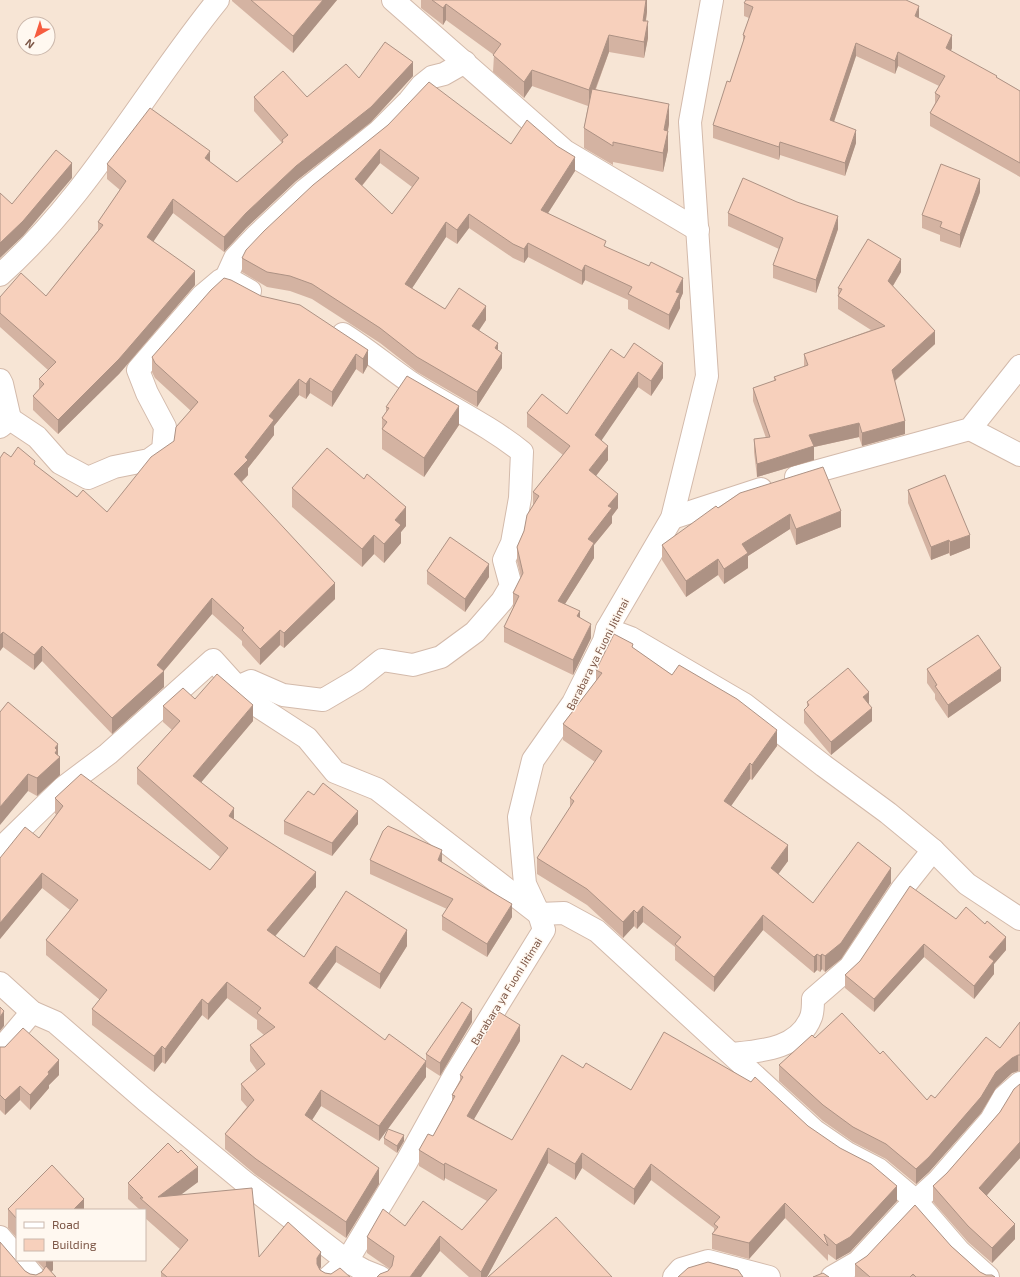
<svg xmlns="http://www.w3.org/2000/svg" width="1020" height="1277" font-family="'Exo 2',sans-serif">
<rect width="100%" height="100%" fill="#fff4e7"/>
<!-- residential -->
<path fill="#f7e5d5" fill-rule="evenodd" d="M0,0H1020V1277H0ZM24,24H48V48H24ZM17,1210H145V1260H17Z"/>
<g fill="none" stroke-linecap="round" stroke-linejoin="round">
<defs>
<g id="minor">
<path d="M393,0L565,151L698,230"/>
<path d="M0,275C88,197 144,91 218,0"/>
<path d="M225,280L235,258L255,237L305,190L379,131L409,101L422,85L432,77L444,74L465,62"/>
<path d="M0,380L2,384L10,419"/>
<path d="M0,427L10,419L37,437L60,463L88,478L114,467L149,460L163,450L165,427L147,393L138,370L202,296L221,280L236,283L250,291"/>
<path d="M970,429L1020,455"/>
<path d="M796,477L970,429L1020,366"/>
<path d="M672,518L761,489"/>
<path d="M607,629L631,638L744,704L824,766L888,813L933,850L967,884L1020,919"/>
<path d="M237,687L251,681L283,695L323,700L357,680L382,660L413,665L441,657L475,632L502,601L511,586L504,560L512,543L520,498L522,452C487,424 447,406 410,382C387,366 367,349 343,334"/>
<path d="M0,849L64,787L108,754L213,660L250,701L307,738L335,772L377,789L539,914L564,913L597,931L815,1131L847,1153L878,1169L916,1201L959,1251L988,1277"/>
<path d="M0,983L32,1012L55,1022L145,1100L242,1180L347,1261L365,1271L380,1277"/>
<path d="M0,1050L32,1012"/>
<path d="M732,1054C761,1051 799,1049 811,1017C813,1012 813,1004 813,999L850,967L902,889L933,850"/>
<path d="M0,1237L17,1257"/>
<path d="M20,1260L34,1277"/>
<path d="M329,1277L347,1261L407,1161L454,1076L544,930L539,914L525,884L519,817L533,760L573,703L604,641L607,629L672,518L707,376L690,122L712,0"/>
<path d="M674,1277L681,1269L708,1261L769,1277"/>
<path d="M832,1277L858,1262L905,1211L938,1181L991,1120L1004,1097L1020,1083"/>
</g>
</defs>
<!-- minor casing -->
<use href="#minor" stroke="#d3baab" stroke-width="24"/>
<!-- minor -->
<use href="#minor" stroke="#fff" stroke-width="22"/>
</g>
<!-- wall -->
<g fill="#d4b3a2" fill-rule="evenodd">
<path d="M232,0H337L293,53L232,1Z"/>
<path d="M421,0H647V12L646,21L648,38L644,58L609,52L596,89L669,124L668,131V150L663,172L613,162V165L584,148V128L588,106L532,86L524,98L493,72L494,55L446,20L443,25L421,8Z"/>
<path d="M744,3L919,18L952,48L951,51L1020,91V177L930,126V113L935,103V93L939,86L898,66L895,74L856,56L834,122L856,143L845,176L780,155L779,160L713,138V125L730,82L743,42V35L749,18L744,16Z"/>
<path d="M413,76L371,122L296,181L246,228L224,252L173,213L153,241L195,285L119,374L58,434L33,410V396L39,389V379L48,370L0,327V297L46,296L98,231V222L120,190L107,179V164L210,162L237,182L282,143L254,111V97H307L359,78Z"/>
<path d="M388,125L511,144L575,171L548,213L606,247L683,293L680,300V308L669,330L628,309V300L585,280L582,285L528,257L524,263L513,258L469,228L457,244L446,237L412,288L445,309L486,320L479,330L498,350L502,368L477,407L417,372L380,343L312,299L290,291L267,287L242,272V258ZM380,163L412,187L392,214L362,186Z"/>
<path d="M980,192L960,248L940,241V235L922,228V215Z"/>
<path d="M728,213L838,229L816,293L773,278V265L779,249L728,226Z"/>
<path d="M901,272L893,286L935,344L895,381L905,434L862,446L859,437L814,447V460L757,477L754,452V439L766,438L753,401V388L774,381V377L804,367V354L871,330L838,309V288Z"/>
<path d="M261,296L368,350V365L363,374L356,369L332,407L310,393L306,399L299,395L274,426V435L248,468V475L242,482L335,599L284,648L280,645L260,665L242,645V641L212,614L164,671V687L112,734L42,661L34,670L3,647L0,651V458L11,457L35,465L77,497L107,512L174,441L191,411L155,378L152,372V357Z"/>
<path d="M624,358L663,378L651,396L638,387L601,440L608,460L596,476L618,508L612,516V523L594,545V558L565,604L580,617L591,638L573,675L504,642V627L513,608V593L521,577L517,561V547L524,531L533,505V492L563,455L527,427V413L567,414Z"/>
<path d="M386,407L459,425L424,477L382,449V418L386,412Z"/>
<path d="M292,488L406,526L401,532V543L384,563L374,554L362,567L292,507Z"/>
<path d="M908,490L970,548L950,556L949,553L931,560L908,503Z"/>
<path d="M740,493L841,527L796,545L790,529L748,556V568L724,584L718,575L686,597L662,560V545Z"/>
<path d="M427,571L489,577L465,612L427,584Z"/>
<path d="M633,648L672,675L777,746L752,780L750,779L731,806L788,861L778,874L813,903L891,883L841,959L825,972L822,969L820,972L817,970L814,973L763,930L714,992L675,960V947L643,922L637,929L634,926L623,938L587,905L537,874V858L570,808V798L595,762L563,740V724L596,681V670Z"/>
<path d="M927,669L1001,681L948,718L935,699V694L927,683Z"/>
<path d="M195,699L253,721L201,782L234,819L316,887L275,936L304,957L346,891L407,946L380,989L336,962L317,989L426,1077L379,1141L321,1106L312,1120L379,1184L346,1238L256,1175L225,1149V1134L247,1107L241,1100V1084L257,1071L250,1061V1045L264,1035L257,1029V1020L227,998L208,1020L202,1015L165,1064L162,1062L154,1072L92,1025V1009L100,1000L46,955V940L70,910L42,888L0,939V858L39,838L56,815L55,813V798L210,870L220,857L137,784V768L172,730L163,722V706Z"/>
<path d="M807,702L869,704L872,721L831,755L804,723V710L807,707Z"/>
<path d="M0,712L58,756L60,775L37,796L28,791Z"/>
<path d="M284,821L358,824L332,856L284,834Z"/>
<path d="M370,860L442,862L512,917L487,957L442,930V916L447,909L370,874Z"/>
<path d="M956,919L1006,950L994,964V974L974,999L924,957L874,1012L845,988V975Z"/>
<path d="M472,1022L440,1076L426,1067V1054Z"/>
<path d="M1020,1022V1071H1018L1012,1073L996,1088L981,1113L929,1172L916,1184L886,1159L853,1142L823,1121L779,1081V1065L815,1038L880,1054L927,1100L935,1098L1000,1048Z"/>
<path d="M520,1041L474,1119L512,1140L583,1068L631,1090L808,1126L897,1201L850,1252L836,1260L828,1254V1261L785,1218L749,1259L712,1249V1234L714,1231V1228L651,1180L634,1205L582,1168L575,1180L548,1163L487,1277H469L440,1251L388,1271L390,1269L367,1253V1237L405,1226L462,1230L487,1201L445,1178L444,1181L419,1166V1150L433,1136L452,1101V1095L460,1080V1075Z"/>
<path d="M0,1047L59,1075L49,1085V1088L30,1110L20,1100L5,1115L0,1110Z"/>
<path d="M1020,1084V1158L987,1195L1015,1239L992,1263L968,1242L933,1202V1186L947,1173L1000,1112Z"/>
<path d="M384,1138L404,1141L397,1153L384,1144Z"/>
<path d="M198,1182L181,1194L259,1257L321,1267L320,1270L325,1273L350,1277H161V1272L180,1249L145,1218V1210H140L128,1199V1183Z"/>
<path d="M8,1209L84,1210H17V1238L8,1228Z"/>
<path d="M951,1246L980,1272L986,1275L995,1277H855V1264Z"/>
<path d="M36,1260H53V1270L51,1272L56,1277H0L25,1271L30,1274L36,1275L42,1272L44,1269Z"/>
</g>
<!-- shaded-wall -->
<g fill="#ad9284">
<path d="M323,0H337L293,53V36Z"/>
<path d="M646,0H647V12L643,37V21Z"/>
<path d="M446,4V20L443,25V8Z"/>
<path d="M919,6V19L915,16Z"/>
<path d="M648,21V38L644,58V42Z"/>
<path d="M609,35V52L589,106V90Z"/>
<path d="M952,35V48L946,61V48Z"/>
<path d="M856,43V56L830,133V120Z"/>
<path d="M898,52V66L895,74V61Z"/>
<path d="M413,62V76L371,122L296,181L246,228L224,252V237L246,213L296,166Z"/>
<path d="M532,70V86L524,98V82Z"/>
<path d="M669,104V124L664,149V130Z"/>
<path d="M856,130V143L845,176V163Z"/>
<path d="M668,131V150L663,172V153Z"/>
<path d="M780,142V155L779,160V147Z"/>
<path d="M380,149V163L355,194V179Z"/>
<path d="M210,151V165L205,158Z"/>
<path d="M575,157V171L541,224V210Z"/>
<path d="M72,163V178L23,236L0,258V243Z"/>
<path d="M980,179V192L960,248V235Z"/>
<path d="M173,199V213L147,251V237Z"/>
<path d="M469,214V228L457,244V230Z"/>
<path d="M838,216V229L816,293V280Z"/>
<path d="M446,222V237L405,299V284Z"/>
<path d="M528,243V257L524,263V249Z"/>
<path d="M901,259V272L888,294V281Z"/>
<path d="M585,265V280L582,285V271Z"/>
<path d="M195,271V285L119,374L58,434V420Z"/>
<path d="M683,278V293L680,300V308L669,330V315L676,292Z"/>
<path d="M486,306V320L472,341V326Z"/>
<path d="M935,331V344L892,383V370Z"/>
<path d="M498,343V357L495,348Z"/>
<path d="M368,350V365L363,374V359Z"/>
<path d="M502,353V368L477,407V392Z"/>
<path d="M356,354V369L332,407V392Z"/>
<path d="M663,363V378L651,396V381Z"/>
<path d="M638,372V387L595,450V435Z"/>
<path d="M310,378V393L306,399V384Z"/>
<path d="M299,379V395L274,426V435L248,468V475L234,489V474L269,416Z"/>
<path d="M459,406V425L424,477V458Z"/>
<path d="M905,421V434L862,446V433Z"/>
<path d="M859,423V437L814,447V460L757,477V464L809,435Z"/>
<path d="M608,446V460L589,485V470Z"/>
<path d="M618,494V508L612,516V523L594,545V558L558,615V601L588,539L608,506Z"/>
<path d="M406,507V526L401,532V543L384,563V544L395,520Z"/>
<path d="M841,511V527L796,545V529Z"/>
<path d="M790,514V529L748,556V568L724,584V569L742,544Z"/>
<path d="M374,535V554L362,567V549Z"/>
<path d="M970,535V548L950,556V542Z"/>
<path d="M949,540V553L931,560V547Z"/>
<path d="M718,559V575L686,597V581Z"/>
<path d="M489,564V577L465,612V599Z"/>
<path d="M335,583V599L284,648V633Z"/>
<path d="M212,598V614L162,673L164,671V687L112,734V718Z"/>
<path d="M580,611V625L577,616Z"/>
<path d="M591,624V638L573,675V660Z"/>
<path d="M280,630V645L260,665V649Z"/>
<path d="M3,632V647L0,651V635Z"/>
<path d="M42,646V661L34,670V655Z"/>
<path d="M1001,668V681L948,718V705Z"/>
<path d="M869,692V705L863,697Z"/>
<path d="M253,705V721L193,792V776Z"/>
<path d="M872,708V721L831,755V742Z"/>
<path d="M777,730V746L752,780V765Z"/>
<path d="M58,744V759L60,757V775L37,796V778L55,748Z"/>
<path d="M750,763V779L724,816V801Z"/>
<path d="M28,774V791L0,825V807Z"/>
<path d="M234,808V824L229,816Z"/>
<path d="M358,811V824L332,856V843Z"/>
<path d="M788,845V861L771,884V868Z"/>
<path d="M442,850V863L438,860Z"/>
<path d="M891,868V883L841,959L825,972V956Z"/>
<path d="M316,872V887L267,946V930Z"/>
<path d="M42,873V888L0,939V923Z"/>
<path d="M512,904V917L487,957V944Z"/>
<path d="M643,906V922L637,929V913Z"/>
<path d="M634,910V926L623,938V922Z"/>
<path d="M763,915V930L714,992V977Z"/>
<path d="M407,930V946L380,989V974Z"/>
<path d="M1006,937V950L994,964V974L974,999V986L989,957Z"/>
<path d="M924,944V957L874,1012V999Z"/>
<path d="M336,946V962L309,999V983Z"/>
<path d="M817,954V970L814,973V957Z"/>
<path d="M822,954V969L820,972V956Z"/>
<path d="M227,982V998L208,1020V1004Z"/>
<path d="M202,999V1015L165,1064V1049Z"/>
<path d="M472,1009V1022L440,1076V1063Z"/>
<path d="M4,1011V1026L0,1031V1017Z"/>
<path d="M520,1025V1041L467,1131V1116Z"/>
<path d="M162,1046V1062L154,1072V1056Z"/>
<path d="M1018,1055V1071L1012,1073L996,1088L981,1113L929,1172L916,1184V1169L996,1072L1012,1058Z"/>
<path d="M59,1060V1075L49,1085V1088L30,1110V1095L48,1072Z"/>
<path d="M426,1061V1077L379,1141V1126Z"/>
<path d="M20,1086V1100L5,1115V1100Z"/>
<path d="M321,1090V1106L305,1131V1115Z"/>
<path d="M404,1135V1141L397,1153V1146Z"/>
<path d="M1020,1142V1158L979,1204V1188Z"/>
<path d="M548,1148V1163L487,1277H481V1272Z"/>
<path d="M582,1153V1168L575,1180V1164Z"/>
<path d="M445,1163V1178L444,1181V1165Z"/>
<path d="M651,1164V1180L634,1205V1189Z"/>
<path d="M198,1167V1182L158,1212V1197Z"/>
<path d="M379,1168V1184L346,1238V1222Z"/>
<path d="M897,1186V1201L850,1252L836,1260V1245Z"/>
<path d="M84,1199V1210H73Z"/>
<path d="M785,1203V1218L749,1259V1243Z"/>
<path d="M1015,1224V1239L992,1263V1248Z"/>
<path d="M440,1236V1251L421,1277H410Z"/>
<path d="M321,1252V1267L317,1273V1258Z"/>
<path d="M46,1260H53V1270L47,1277H46Z"/>
</g>
<!-- building -->
<g fill="#f7d0bc" stroke="#ad9284" fill-rule="evenodd">
<path d="M251,0H323L293,36Z"/>
<path d="M432,0H646L643,21H648L644,42L609,35L589,90L532,70L524,82L493,55L501,44L446,4L443,8Z"/>
<path d="M746,0H906L919,6L915,16L952,35L946,48L997,76L996,77L1020,91V163L930,113L940,96L935,93L945,76L898,52L895,61L856,43L830,120L856,130L845,163L780,142L779,147L713,125L727,81L730,82L745,36L743,35L753,7L744,3Z"/>
<path d="M385,42L413,62L371,107L296,166L246,213L224,237L173,199L147,237L195,271L119,359L58,420L33,396L44,384L39,379L56,362L0,313V297L21,273L46,296L103,225L98,222L126,181L107,164L150,108L210,151L205,158L237,182L283,142L282,140L288,135L254,97L283,71L307,97L346,64L359,78Z"/>
<path d="M429,82L511,144L527,120L557,146L575,157L541,210L606,241L604,246L649,266L651,262L683,278L676,292L680,293L669,315L628,294L632,287L585,265L582,271L528,243L524,249L513,244L469,214L457,230L446,222L405,284L445,309L459,288L486,306L472,326L498,343L495,348L502,353L477,392L417,357L380,328L312,284L290,276L267,272L242,258L246,250L264,231L313,185L388,125ZM380,149L419,178L392,214L355,179Z"/>
<path d="M592,89L669,104L664,130L668,131L663,153L613,142V146L584,128Z"/>
<path d="M56,150L72,163L23,221L0,243V193L12,204Z"/>
<path d="M941,164L980,179L960,235L940,227L942,222L922,215Z"/>
<path d="M743,178L797,202L838,216L816,280L773,265L783,238L728,213Z"/>
<path d="M868,239L901,259L888,281L935,331L892,370L905,421L862,433L859,423L809,435L814,446L757,464L754,439L770,437L753,388L776,380L774,377L808,365L804,354L885,326L838,296L842,289L838,288Z"/>
<path d="M224,278L231,280L261,296L300,305L368,350L363,359L356,354L332,392L310,378L306,384L299,379L269,416L274,420L245,457L248,460L234,474L335,583L284,633L280,630L260,649L242,630L244,628L212,598L157,665L164,671L112,718L42,646L34,655L3,632L0,635V458L4,452L11,457L18,447L35,461L34,464L77,497L83,490L107,512L151,457L174,441L176,427L198,402L155,363L152,357L211,290Z"/>
<path d="M634,343L663,363L651,381L638,372L595,435L608,446L589,470L618,494L608,506L612,508L588,539L594,543L558,601L580,611L577,616L591,624L573,660L504,627L519,596L513,593L523,573L517,547L524,531L527,515L539,496L533,492L570,446L527,413L542,394L567,414L611,349L624,358Z"/>
<path d="M407,376L459,406L424,458L382,429L387,422L382,418L389,408L386,407Z"/>
<path d="M327,448L364,479L367,474L406,507L395,520L401,525L384,544L374,535L362,549L292,488Z"/>
<path d="M823,467L841,511L796,529L790,514L742,544L748,553L724,569L718,559L686,581L662,545L716,506L718,508L740,493Z"/>
<path d="M945,475L970,535L950,542L949,540L931,547L908,490Z"/>
<path d="M450,537L489,564L465,599L427,571Z"/>
<path d="M614,634L633,644L632,647L672,675L679,665L737,699L777,730L752,765L750,763L724,801L788,845L771,868L813,903L858,842L891,868L841,943L825,956L822,954L820,956L817,954L814,957L763,915L714,977L675,944L681,937L643,906L637,913L634,910L623,922L587,889L537,858L574,801L570,798L602,751L563,724L602,673L596,670Z"/>
<path d="M978,635L1001,668L948,705L935,686L937,685L927,669Z"/>
<path d="M848,668L869,692L863,697L872,708L831,742L804,710L809,705L807,702Z"/>
<path d="M217,674L253,705L193,776L234,808L229,816L316,872L267,930L304,957L346,891L407,930L380,974L336,946L309,983L385,1040L389,1034L426,1061L379,1126L321,1090L305,1115L379,1168L346,1222L256,1159L225,1134L254,1100L241,1084L265,1064L250,1045L275,1027L257,1013L261,1008L227,982L208,1004L202,999L165,1049L162,1046L154,1056L92,1009L107,990L46,940L78,900L42,873L0,923V858L25,827L39,838L63,806L55,798L81,774L210,870L228,848L137,768L180,721L163,706L183,688L195,699Z"/>
<path d="M8,702L58,744L55,748L57,750L55,753L60,757L37,778L28,774L0,807V712Z"/>
<path d="M323,783L358,811L332,843L284,821L308,791L314,795Z"/>
<path d="M388,826L442,850L438,860L512,904L487,944L442,916L453,899L370,860L383,831Z"/>
<path d="M910,886L956,919L966,907L985,924L987,921L1006,937L989,957L994,961L974,986L924,944L874,999L845,975L860,961Z"/>
<path d="M462,1002L472,1009L440,1063L426,1054Z"/>
<path d="M0,1007L4,1011L0,1017Z"/>
<path d="M499,1012L520,1025L467,1116L512,1140L562,1055L583,1068L586,1063L631,1090L664,1032L751,1082L755,1077L808,1126L840,1148L871,1164L897,1186L850,1237L836,1245L824,1234L828,1246L785,1203L749,1243L712,1234L718,1227L714,1224L720,1217L651,1164L634,1189L582,1153L575,1164L548,1148L481,1272L440,1236L410,1277H377L380,1274L388,1271L392,1266L394,1256L367,1237L383,1209L405,1226L423,1201L462,1230L497,1190L445,1163L444,1165L419,1150L428,1134L433,1136L455,1096L452,1095L463,1077L460,1075Z"/>
<path d="M842,1013L880,1054L883,1051L927,1100L931,1095L935,1098L986,1037L1000,1048L1020,1022V1055H1018L1012,1058L996,1072L981,1097L929,1157L916,1169L886,1144L853,1127L823,1105L779,1065L812,1035L815,1038Z"/>
<path d="M23,1028L59,1060L48,1072L49,1074L30,1095L20,1086L5,1100L0,1095V1047H5Z"/>
<path d="M1020,1084V1142L979,1188L1015,1224L992,1248L968,1226L933,1186L947,1173L1000,1112L1014,1089Z"/>
<path d="M388,1129L404,1135L397,1146L384,1138Z"/>
<path d="M168,1143L178,1153L181,1150L198,1167L158,1197L252,1188L259,1257L288,1222L321,1252L317,1258V1264L320,1270L325,1273L331,1274L340,1268L350,1277H167L161,1272L188,1240L140,1198H143L128,1183Z"/>
<path d="M52,1165L84,1199L73,1210H17V1219L8,1209Z"/>
<path d="M915,1205L951,1246L980,1272L986,1275H992L995,1277H916L913,1274L910,1277H870L855,1264L867,1256Z"/>
<path d="M556,1217L612,1277H488Z"/>
<path d="M0,1242L25,1271L30,1274L36,1275L42,1272L46,1266L56,1277H0Z"/>
<path d="M708,1262L738,1270L743,1277H678L688,1268Z"/>
<path d="M823,1273L829,1277H813Z"/>
</g>
<g text-anchor="middle" dominant-baseline="central" stroke-width="3" stroke-linejoin="round" paint-order="stroke">
<!-- street labels -->
<g font-size="11" fill="#7d5747" stroke="#fff8f0">
<text transform="translate(597 654) rotate(-63)">Barabara ya Fuoni Jitimai</text>
<text transform="translate(506 991) rotate(-58)">Barabara ya Fuoni Jitimai</text>
</g>
</g>
<!-- legend -->
<rect x="16" y="1209" width="130" height="52" fill="#fff8f0" stroke="#cbb8ac"/>
<rect x="24" y="1222" width="20" height="6" fill="#ffffff" stroke="#cbb8ac"/>
<text x="52" y="1229" font-size="12" fill="#7d5747">Road</text>
<rect x="24" y="1239" width="20" height="12" fill="#f7d0bc" stroke="#cbb8ac"/>
<text x="52" y="1249" font-size="12" fill="#7d5747">Building</text>
<!-- north arrow -->
<g transform="translate(36 36) rotate(219)"><circle r="19" fill="#fff8f0" stroke="#cbb8ac"/>
<path d="M0-3L7 15L0 10L-7 15Z" fill="#f65c3f"/>
<text y="-6" font-size="11" font-weight="bold" text-anchor="middle" fill="#7d5747">N</text>
</g>
</svg>
